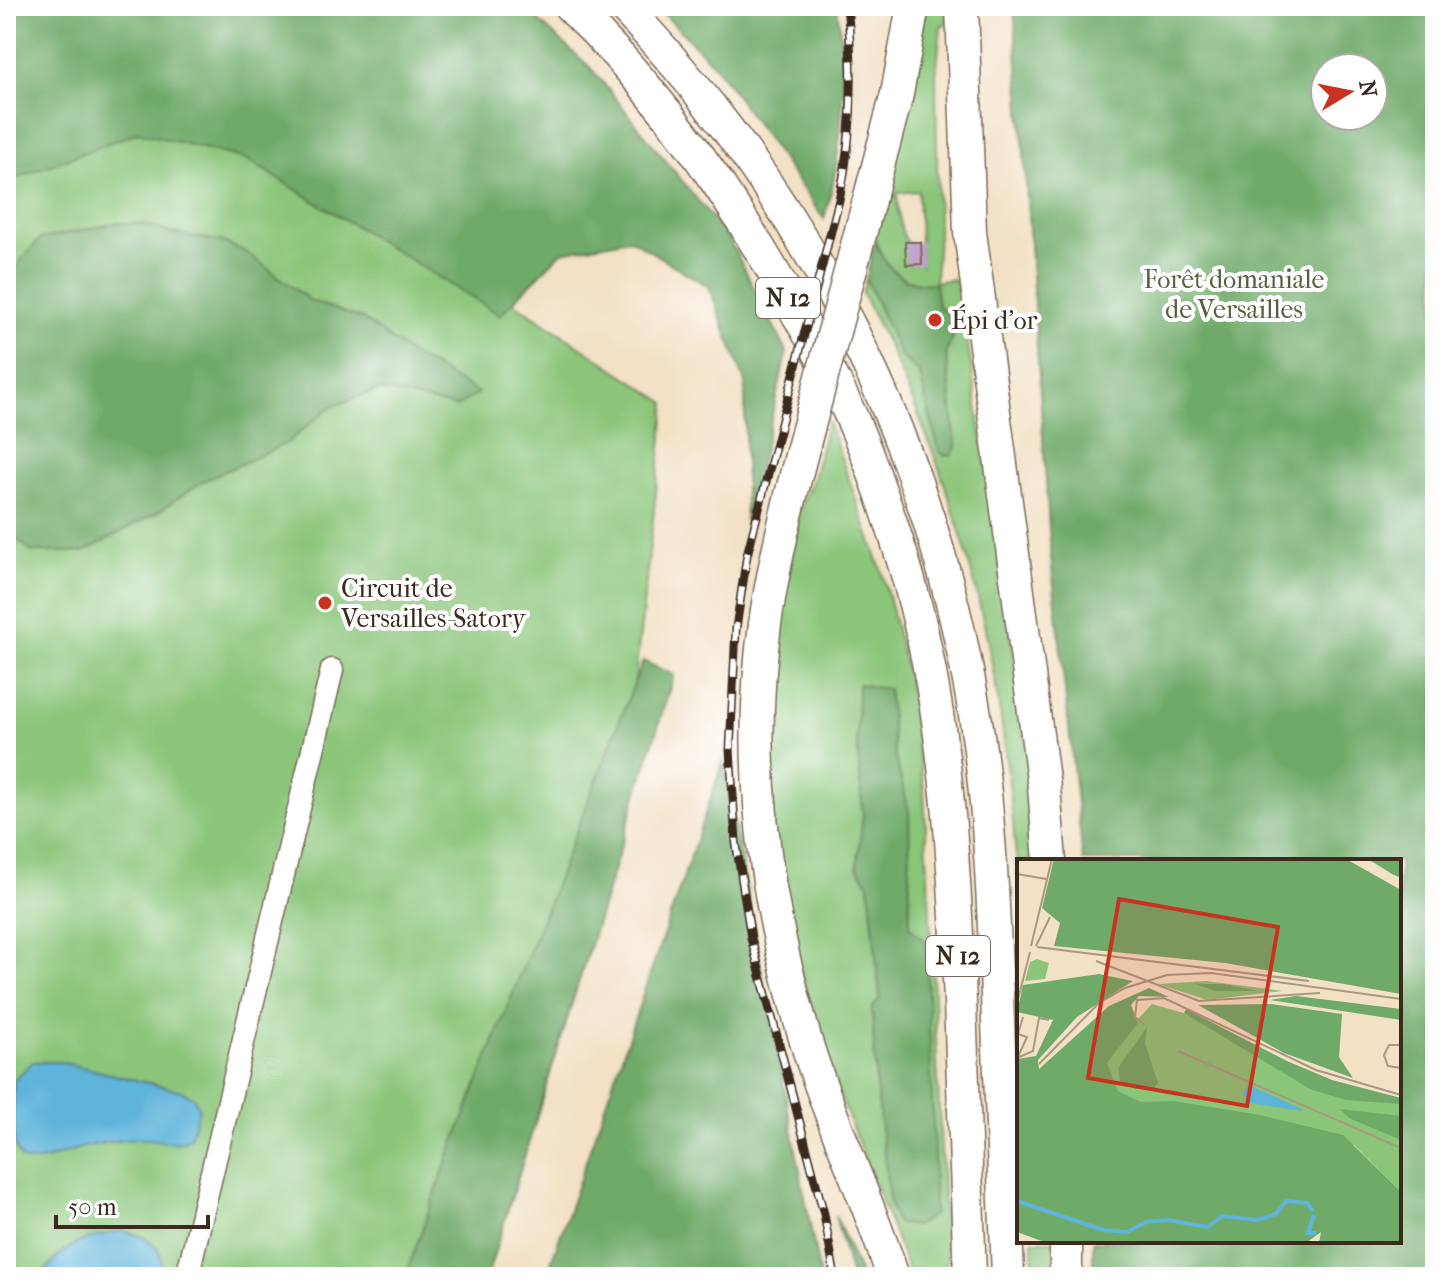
<svg xmlns="http://www.w3.org/2000/svg" width="1441" height="1283" font-family="'IM FELL French Canon',serif">
<rect width="100%" height="100%" fill="#fff"/>
<filter id="ink" filterUnits="userSpaceOnUse"><feTurbulence type="fractalNoise" baseFrequency=".0125" numOctaves="2"/><feDisplacementMap in="SourceGraphic" scale="16" xChannelSelector="R" yChannelSelector="G"/><feConvolveMatrix kernelMatrix="1 2 1 2 8 2 1 2 1" color-interpolation-filters="sRGB"/></filter>
<filter id="wash" filterUnits="userSpaceOnUse"><feTurbulence type="fractalNoise" baseFrequency=".006" numOctaves="4" result="noise"/><feDisplacementMap in="SourceGraphic" scale="32" xChannelSelector="R" yChannelSelector="G"/><feGaussianBlur stdDeviation="1.8" result="paint"/><feColorMatrix in="noise" values="0 0 0 0 0 0 0 0 0 0 0 0 0 0 0 0 0 1.4 0 .05"/><feComposite in="paint" operator="in"/></filter>
<g filter="url(#wash)">
<rect width="100%" height="100%" fill="#f2e1c5"/>
<!-- green -->
<g fill="#8ac579" stroke="#62784c" stroke-width="2" fill-rule="evenodd">
<path d="M6,6H64L666,403L621,803L444,1277H6Z"/>
<path d="M926,6H947V23L941,26L936,76L938,235L935,282L953,279L960,289L1028,756L1036,861H1019V899C1013,808 1004,718 985,628C960,512 917,399 862,293L866,279L901,356L919,372L939,451L956,446L946,353L953,338L928,284C898,282 880,263 874,234ZM918,191L921,264C901,237 898,226 897,193Z"/>
<path d="M828,421L882,572L907,674L924,790L947,1277H911L835,1083L794,947L773,825L770,685L800,507L813,479ZM888,689L894,752L909,811L910,927L876,1085L880,998L869,884L857,867L863,815L857,740Z"/>
<path d="M1033,1241H1054V1277H1034Z"/>
</g>
<!-- forest -->
<g fill="#6faa69" stroke="#556a44" stroke-width="2" fill-rule="evenodd">
<path d="M6,6H522L591,68L729,239L787,352L745,528V382L709,287L630,239L562,252L500,315L246,159L138,132L16,178L6,187Z"/>
<path d="M656,6H837C847,78 844,149 824,219L715,66Z"/>
<path d="M1014,6H1435V1277H1093V1241H1399V861H1083L1051,557ZM1373,68V116H1325V68Z"/>
<path d="M116,223L146,224L170,233L221,241L246,252L311,301L363,319L408,352L478,393L456,407L380,390L354,398L329,408L287,443L203,481L158,512L84,552H32L11,534L6,506V293L9,282L22,259L40,239Z"/>
<path d="M875,242C887,269 902,287 935,283L938,306L948,313L953,338L946,353L956,446L952,455L945,456L939,451L919,372L901,357L866,279Z"/>
<path d="M643,661L674,675L487,1277H405L442,1174Z"/>
<path d="M858,684L888,689L894,752L909,811L910,927L926,942L934,1148V1214L916,1226L897,1223L890,1207L876,1085L872,1008L880,998L869,884L857,867L863,815L857,740Z"/>
<path d="M723,762L820,1277H546Z"/>
<path d="M835,1215L861,1277H851Z"/>
</g>
<!-- water -->
<g fill="#5eb4da" stroke="#4c6f7c" stroke-width="2">
<path d="M33,1062H60L182,1091L194,1098L199,1109L190,1138C171,1147 167,1140 148,1139C128,1138 107,1142 87,1146C71,1149 34,1169 22,1159C9,1147 14,1098 14,1080Z"/>
<path d="M122,1231C148,1236 167,1246 160,1277H41C63,1245 85,1237 122,1231Z"/>
</g>
<g id="blocks">
<!-- building -->
<path fill="#c2a1ce" d="M905,242H921L922,264L906,265Z"/>
</g>
</g>
<g filter="url(#ink)">
<use href="#blocks" fill-opacity="0" stroke="#7b6a58" stroke-width="2"/>
<g fill="none" stroke-linecap="round" stroke-linejoin="round">
<defs>
<path id="minor" d="M187,1277L332,670"/>
<g id="highway">
<path d="M570,6C651,83 715,172 771,268C799,316 827,363 850,414C871,460 887,509 902,557C946,699 954,853 960,1001C963,1093 967,1185 970,1277"/>
<path d="M623,6C812,204 931,445 975,715C990,808 993,902 997,996C1001,1089 1004,1183 1008,1277"/>
<path d="M962,6L970,232L1044,787L1050,861"/>
<path d="M863,223L897,94L913,6"/>
<path d="M802,452C787,509 773,566 765,624C746,762 765,905 805,1038C829,1119 867,1196 893,1277"/>
<path d="M1066,1277V1241"/>
</g>
</defs>
<!-- minor casing -->
<use href="#minor" stroke="#7b6a58" stroke-width="25"/>
<!-- highway casing -->
<use href="#highway" stroke="#7b6a58" stroke-width="35"/>
<!-- minor -->
<use href="#minor" stroke="#fff" stroke-width="22"/>
<!-- highway -->
<use href="#highway" stroke="#fff" stroke-width="32"/>
<defs>
<path id="rail" d="M835,1277L824,1214L751,938L736,842L730,750L736,628L747,555L839,200C853,136 854,71 847,6"/>
</defs>
<!-- rail casing -->
<use href="#rail" stroke="#3b2a1e" stroke-width="9"/>
<!-- rail -->
<use href="#rail" stroke="#fff" stroke-width="6" stroke-dasharray="18" stroke-linecap="butt"/>
<defs>
<path id="highway-bridge" d="M802,452L863,223"/>
</defs>
<!-- highway-bridge casing -->
<use href="#highway-bridge" stroke="#7b6a58" stroke-width="35" stroke-linecap="butt"/>
<!-- highway-bridge -->
<use href="#highway-bridge" stroke="#fff" stroke-width="32"/>
</g>
</g>
<!-- markers -->
<g fill="#c8321e" stroke="#fff" stroke-width="3">
<circle cx="935" cy="320" r="8"/>
<circle cx="325" cy="603" r="8"/>
</g>
<g text-anchor="middle" dominant-baseline="central" stroke-width="8" stroke-linejoin="round" paint-order="stroke">
<!-- shield labels -->
<g fill="#fff" stroke="#766a62" stroke-width="2">
<rect x="756" y="278" width="64" height="40" rx="6"/>
<rect x="926" y="936" width="64" height="40" rx="6"/>
</g>
<g font-size="24" font-weight="bold" fill="#3b2a1e">
<text x="788" y="298">N 12</text>
<text x="958" y="956">N 12</text>
</g>
<!-- park labels -->
<g font-size="26" fill="#57603e" stroke="#fff">
<text x="1234" y="279">Forêt domaniale<tspan x="1234" dy="30">de Versailles</tspan></text>
</g>
<!-- poi labels -->
<g font-size="26" fill="#3b2a1e" stroke="#fff" text-anchor="start">
<text x="951" y="320">Épi d'or</text>
<text x="341" y="588">Circuit de<tspan x="341" dy="30">Versailles-Satory</tspan></text>
</g>
</g>
<!-- overview -->
<g transform="translate(1017 859)">
<rect width="384" height="384" fill="#f2e1c5"/>
<path d="M20,100L32,104L28,120L8,122L13,103ZM189,122L266,132H265L190,141L141,125ZM176,124L208,125L243,132H197ZM135,145L184,159L310,234L384,244V333L337,286L113,243L62,223Z" fill="#8ac579" fill-rule="evenodd"/>
<path d="M37,0H329L384,31V135L208,104L37,87L43,64L25,49ZM351,0H384V19L375,15ZM82,115L116,122L60,158L21,201L22,210L92,147L132,129L152,138L122,137L114,146L121,164L90,204L101,232L124,243L156,242L243,256L326,276L384,333V384H302L304,373L289,384H30L0,373V200L19,197L36,161L0,153L6,126ZM175,124L208,125L243,132H197ZM279,137L384,150V161L253,141ZM254,145L325,155L322,198L336,219L267,194L181,146ZM169,150L270,202L315,221L384,239V245L329,241L293,230L167,154ZM130,168L128,184L141,224L137,229L119,230L103,222L101,209ZM322,250L384,257V281L334,260Z" fill="#6faa69"/>
<path d="M231,226L285,250V252L233,244L226,235Z" fill="#5eb4da"/>
<path fill="none" stroke="#5eb4da" stroke-width="4" d="M0,342L86,371L110,373L129,363L150,361L191,368L205,357L240,361L259,355L269,342L290,344L296,352M297,356L291,374H299"/>
<path fill="none" stroke="#a99882" stroke-width="2" d="M0,15L29,20M14,87L35,0M19,87L33,58M20,88L292,122M79,102L182,142L303,134M0,144L13,93M127,165L118,158L120,141L147,139L299,211L384,236M384,186H372L367,196L371,207L384,209M161,192L384,289M0,199L16,192L22,159L32,161M0,200L10,178L1,175L6,158M22,205L82,144L108,129L150,116L194,114L384,140"/>
<path fill="#c8321e" fill-opacity="0.15" stroke="#c8321e" stroke-width="4" d="M102,40L261,68L230,247L71,219Z"/>
<rect width="384" height="384" fill="none" stroke="#3b2a1e" stroke-width="4"/>
</g>
<!-- margin -->
<rect width="1441" height="1283" fill="none" stroke="#fff" stroke-width="32"/>
<!-- north arrow -->
<g transform="translate(1349 92) rotate(80)"><circle r="38" fill="#ffffff" stroke="#b1aaa5" stroke-width="2"/>
<path d="M0-6L14 30L0 20L-14 30Z" fill="#c8321e"/>
<text y="-12" font-size="22" font-weight="bold" text-anchor="middle" fill="#3b2a1e">N</text>
</g>
<!-- scale -->
<path d="M56 1215v12h152v-12" fill="none" stroke="#3b2a1e" stroke-width="4"/>
<text x="68" y="1215" font-size="24" fill="#3b2a1e" stroke="#ffffff" stroke-width="6" paint-order="stroke">50 m</text>
</svg>
